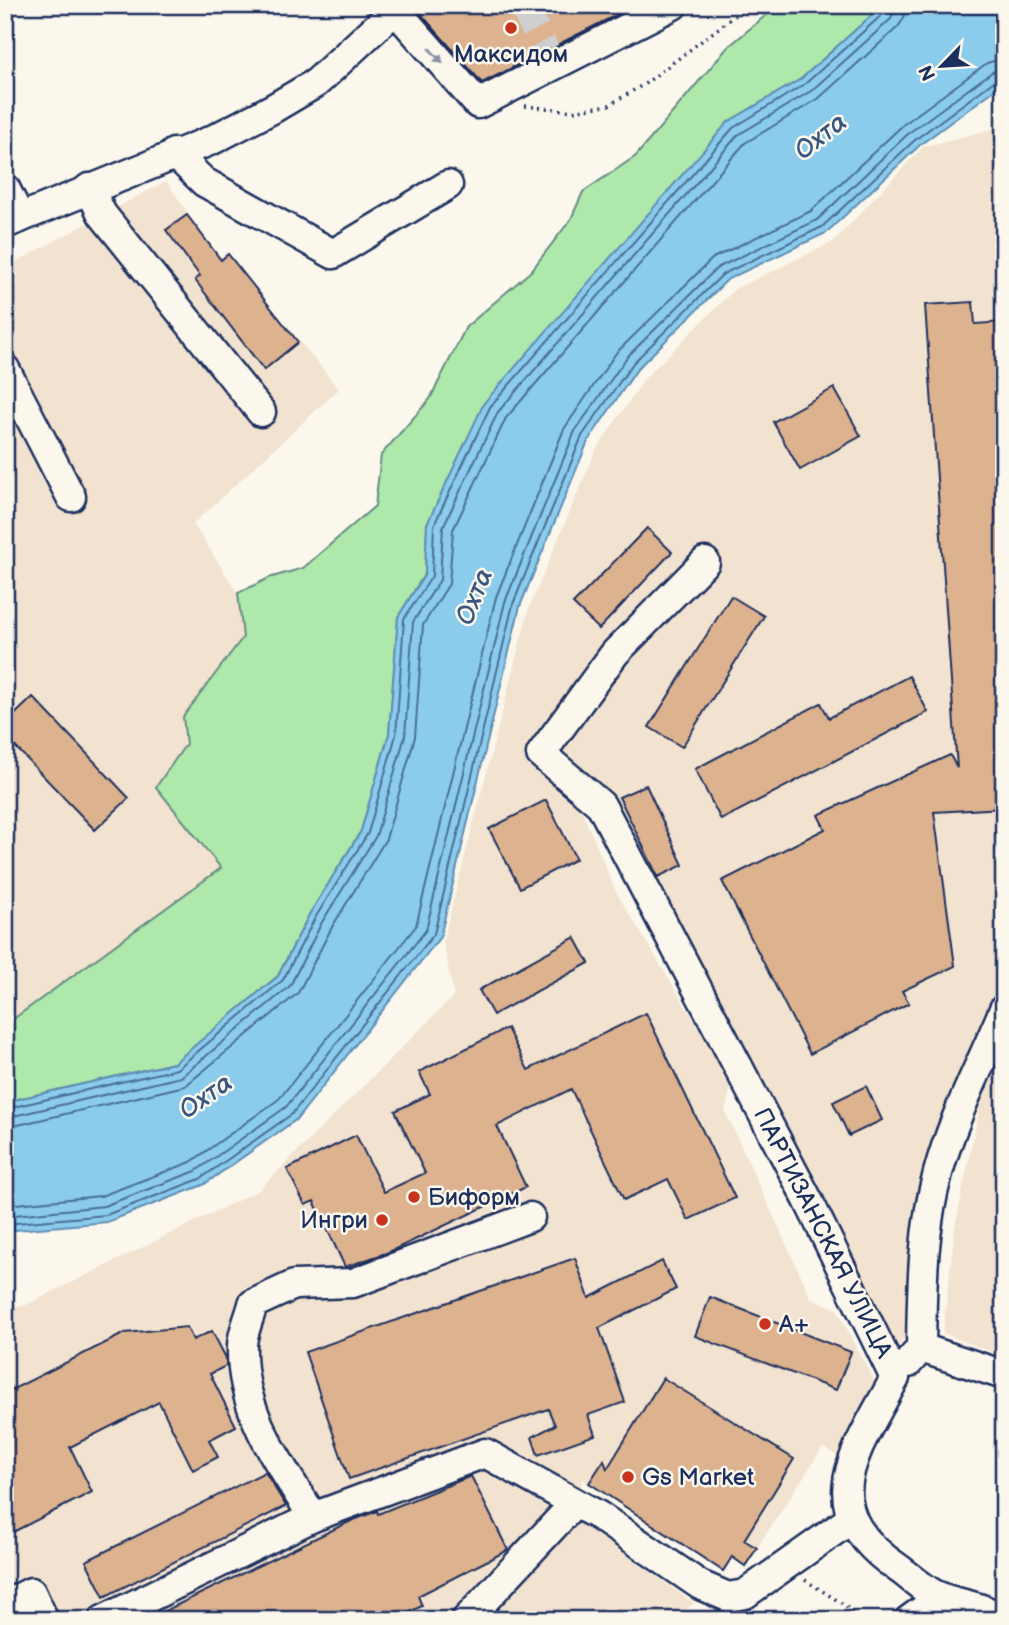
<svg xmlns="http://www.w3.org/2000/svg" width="1009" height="1625" font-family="'Balsamiq Sans',sans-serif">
<rect width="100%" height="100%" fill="#fbf7ec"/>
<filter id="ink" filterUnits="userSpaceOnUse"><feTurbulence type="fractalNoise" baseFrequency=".0143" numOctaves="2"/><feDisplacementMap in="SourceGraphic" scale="14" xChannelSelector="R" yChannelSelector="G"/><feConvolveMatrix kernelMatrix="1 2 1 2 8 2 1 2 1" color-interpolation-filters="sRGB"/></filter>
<g filter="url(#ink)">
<!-- built -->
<g fill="#f2e2d0">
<path d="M1004,126V974L988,1016L909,1331L893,1355L607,792L580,807L616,892L732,1083L725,1111L811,1298L837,1309L879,1391L842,1459L823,1447L745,1566L732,1557L723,1571L582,1479L576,1520L694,1603L675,1620H5V1307L24,1306L259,1190L454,996L443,941L529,608L596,450L646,377L735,289L833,242L923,147Z"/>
<path d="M166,181L219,258L228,254L339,389L193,524L238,593L243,637L183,716L186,744L156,787L222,867L5,1025V268Z"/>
<path d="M1004,1056V1357L943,1333L955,1227L981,1101Z"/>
</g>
<!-- green -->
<path fill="#afe8ab" stroke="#658c84" stroke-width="2" d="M778,5H883L801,79L728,122L427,523L425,573L398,617L389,734L361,831L309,915L278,976L174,1063L5,1102V1025L221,868L156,787L186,744L183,717L243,637L238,593L269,578L303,568L375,506L381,455L430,399L466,327L531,271L571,219L583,192L636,156L727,48Z"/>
<!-- water -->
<path fill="#8bccec" stroke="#5e8db3" stroke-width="2" d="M883,5H1004V83L921,144L826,233L728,279L638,368L588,441L520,606L440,937L297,1119L203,1185L107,1222L5,1231V1102L174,1063L278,976L309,915L361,831L389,734L398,617L425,574L427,524L484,403L728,122L801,79Z"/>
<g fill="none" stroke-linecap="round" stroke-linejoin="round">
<!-- shore -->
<g stroke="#486e97" stroke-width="2">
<path d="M5,1109L177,1069L283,980L315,918L368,833L396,735L404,619L432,576L434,525L490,407L733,128L805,84L884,13L887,5"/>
<path d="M5,1118L181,1077L290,986L322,922L376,836L405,736L413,622L440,580L443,527L498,412L738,135L811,91L891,19L896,5"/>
<path d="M5,1128L185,1086L298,993L332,927L386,839L415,737L423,625L449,584L453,530L506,418L745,143L818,99L898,27L904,18L906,5"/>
<path d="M5,1205L101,1196L191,1162L279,1099L416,926L496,597L564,429L616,353L713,258L811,211L904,124L987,63L1004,58"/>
<path d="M5,1216L104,1206L196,1171L286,1107L426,930L505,602L575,431L627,357L717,268L817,220L910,132L992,72L1004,69"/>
<path d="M5,1224L106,1215L200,1179L292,1114L434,934L513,604L582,436L633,363L723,274L822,227L916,139L997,79L1004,78"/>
</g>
</g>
<!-- building -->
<g fill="#ddb28e" stroke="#1b2f5e" stroke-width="2">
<path d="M413,5H636L482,83Z"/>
<path d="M187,215L221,260L228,254L298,342L264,370L195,280L200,276L166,230Z"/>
<path d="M973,302L975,324L1004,322V808L934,812L955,966L902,991L909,1003L810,1054L722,881L825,829L818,815L950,755L957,768L925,305Z"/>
<path d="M834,388L861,436L800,470L773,422Z"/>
<path d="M647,528L672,552L599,629L573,604Z"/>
<path d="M731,596L764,616L682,747L649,727Z"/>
<path d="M909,676L928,712L721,820L695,769L821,703L829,718Z"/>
<path d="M33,697L129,798L95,830L5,736V724Z"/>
<path d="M646,785L683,865L658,877L619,797Z"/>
<path d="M546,800L576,859L520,888L489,829Z"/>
<path d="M575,937L589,963L493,1015L479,990Z"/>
<path d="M646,1013L735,1198L688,1220L668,1179L624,1200L571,1089L497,1126L526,1187L389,1252L345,1267L314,1201L305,1205L287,1169L356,1135L384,1192L425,1173L395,1111L430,1094L419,1072L507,1028L528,1070Z"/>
<path d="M866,1086L882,1120L849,1136L833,1102Z"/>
<path d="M575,1258L589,1298L662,1261L676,1289L599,1328L625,1402L588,1415L595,1435L538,1455L532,1437L555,1425L548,1409L349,1479L305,1352Z"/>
<path d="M710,1297L851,1352L836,1390L695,1336Z"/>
<path d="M187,1327L193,1340L212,1331L226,1358V1366L210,1374L236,1426L209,1440L218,1457L193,1470L159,1402L70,1447L92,1492L5,1536V1393L125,1333Z"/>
<path d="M663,1378L794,1459L744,1540L757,1548L745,1566L732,1557L723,1571L589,1483L604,1460L607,1469Z"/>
<path d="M265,1472L286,1506L104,1597L86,1561Z"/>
<path d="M471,1476L508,1550L418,1596L422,1606L393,1620H146L351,1521L377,1511L378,1514Z"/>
</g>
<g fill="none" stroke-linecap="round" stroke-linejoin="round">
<!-- minor-tunnel -->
<path stroke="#cecfd0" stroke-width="28" stroke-dasharray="28 14" stroke-linecap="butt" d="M523,5L553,66"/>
<defs>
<g id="minor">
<path d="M391,5L478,104L673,5"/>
<path d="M174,153L204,182L333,254L448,185"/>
<path d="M5,188L20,218"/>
<path d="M89,188L102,214L261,412"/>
<path d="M5,224L212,140L272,109L316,83L395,10"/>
<path d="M5,369L71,497"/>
<path d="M705,562L615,653L541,754L601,805L808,1200L895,1378C856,1452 809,1507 898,1568C911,1577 927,1593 943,1598C964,1605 983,1606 1003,1620"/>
<path d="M921,1348C922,1290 922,1230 938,1173C953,1117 982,1063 1004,1009"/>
<path d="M908,1363L921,1348L1004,1375"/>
<path d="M313,1517C280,1463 240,1413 242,1346C242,1333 250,1317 253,1304L294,1285L353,1283L530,1217"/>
<path d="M5,1605L31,1592L44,1620"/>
<path d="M103,1620L313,1517L485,1453L599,1516L700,1585L728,1597L745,1594L851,1519"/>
<path d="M466,1620L574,1504"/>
<path d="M909,1620L941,1597"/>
</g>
</defs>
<!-- minor casing -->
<use href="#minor" stroke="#1b2f5e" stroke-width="33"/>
<!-- path -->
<g stroke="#1b2f5e" stroke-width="3.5" stroke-dasharray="2 5" stroke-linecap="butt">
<path d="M525,106L573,111L609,105L646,83L749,5"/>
<path d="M805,1580L846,1606L859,1620"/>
</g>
<!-- minor -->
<use href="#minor" stroke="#fbf7ec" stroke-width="28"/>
</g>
<!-- one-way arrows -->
<defs><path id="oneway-solid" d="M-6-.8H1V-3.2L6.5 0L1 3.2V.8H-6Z" transform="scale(1.75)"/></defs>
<use fill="#8b93a5" href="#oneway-solid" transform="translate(436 56) rotate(48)"/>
</g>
<!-- markers -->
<g fill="#c8321e" stroke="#fbf7ec" stroke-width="2.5">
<circle cx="511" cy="28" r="7"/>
<circle cx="414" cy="1197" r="7"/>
<circle cx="382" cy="1220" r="7"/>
<circle cx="765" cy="1324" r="7"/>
<circle cx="628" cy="1477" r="7"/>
</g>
<g text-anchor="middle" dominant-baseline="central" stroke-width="5" stroke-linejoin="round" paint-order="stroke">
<!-- poi labels -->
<g font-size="24" fill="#1b2f5e" stroke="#fbf7ec" text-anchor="start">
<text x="511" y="54" text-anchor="middle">Максидом</text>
<text x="428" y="1197">Биформ</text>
<text x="368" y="1220" text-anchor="end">Ингри</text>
<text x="779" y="1324">А+</text>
<text x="642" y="1477">Gs Market</text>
</g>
<!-- street labels -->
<g font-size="24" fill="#1b2f5e" stroke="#fbf7ec">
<text transform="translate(823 1233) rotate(63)">ПАРТИЗАНСКАЯ УЛИЦА</text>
</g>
<!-- water labels -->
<g font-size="26" font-style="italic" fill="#375682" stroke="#fbf7ec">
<text transform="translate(821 137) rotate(-38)">Охта</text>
<text transform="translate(475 597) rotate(-68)">Охта</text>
<text transform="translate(206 1097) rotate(-35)">Охта</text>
</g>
</g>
<!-- margin -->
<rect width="1009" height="1625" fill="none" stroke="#fbf7ec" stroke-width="28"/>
<rect x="14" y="14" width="981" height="1597" fill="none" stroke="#1b2f5e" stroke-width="2.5" filter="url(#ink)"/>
<!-- north arrow -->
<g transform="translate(942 66) rotate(245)" stroke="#fbf7ec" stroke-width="5" paint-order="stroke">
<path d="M0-5L12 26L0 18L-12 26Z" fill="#1b2f5e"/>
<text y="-10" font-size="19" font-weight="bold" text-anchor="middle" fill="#1b2f5e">N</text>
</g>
</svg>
